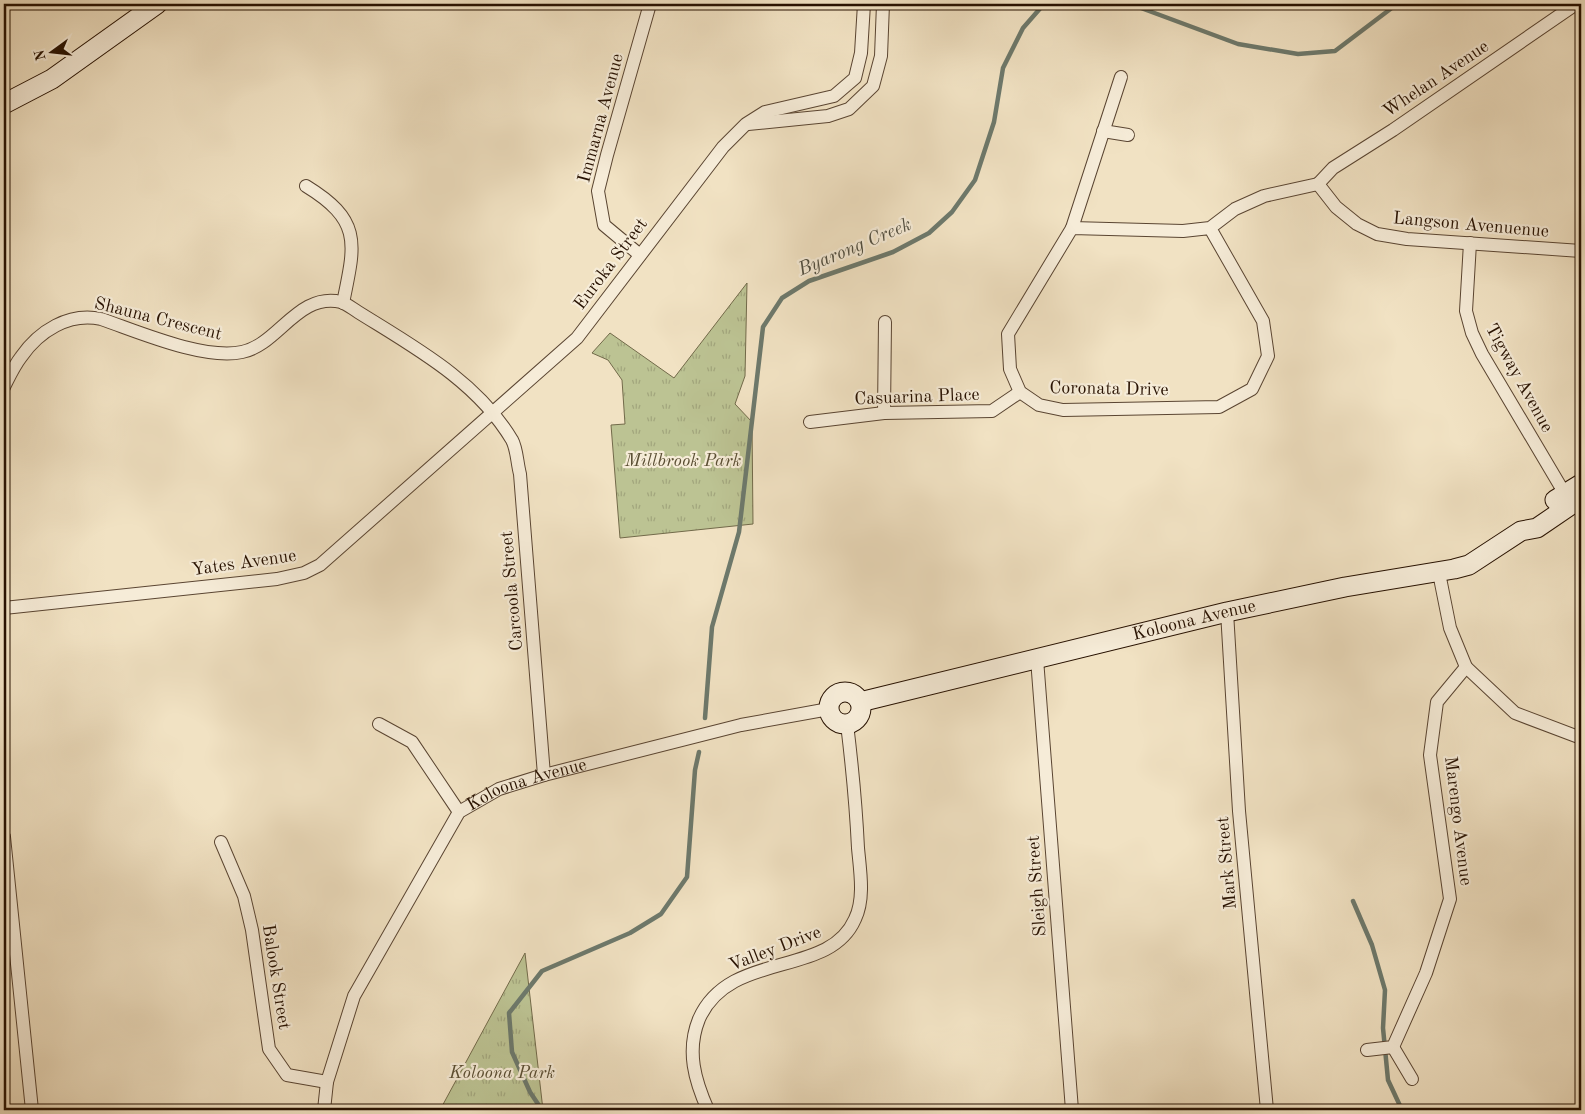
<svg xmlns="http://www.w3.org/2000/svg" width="1585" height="1114" font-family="'Old Standard TT',serif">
<defs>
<pattern id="grass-tufts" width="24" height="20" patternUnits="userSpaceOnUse" patternTransform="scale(1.25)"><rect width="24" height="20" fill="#bcc393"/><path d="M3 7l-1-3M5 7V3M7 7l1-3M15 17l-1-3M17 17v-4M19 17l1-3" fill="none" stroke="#a2a67d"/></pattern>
</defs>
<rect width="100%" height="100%" fill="#f1e2c3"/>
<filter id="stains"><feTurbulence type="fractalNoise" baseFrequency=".004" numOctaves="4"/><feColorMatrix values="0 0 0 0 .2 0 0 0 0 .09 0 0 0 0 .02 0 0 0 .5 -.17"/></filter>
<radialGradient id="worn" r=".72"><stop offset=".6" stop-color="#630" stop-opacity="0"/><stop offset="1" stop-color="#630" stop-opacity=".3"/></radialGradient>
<!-- grass -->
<g fill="url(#grass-tufts)" stroke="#726a4a">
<path d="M747,283L745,376L735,404L752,422L753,524L620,538L611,425L625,424L622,380L608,360L592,353L610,333L674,378Z"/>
<path d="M525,953L543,1110H440Z"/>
</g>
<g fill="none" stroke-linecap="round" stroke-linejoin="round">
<!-- stream -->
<g stroke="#6d796c" stroke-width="4.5">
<path d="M1136,4L1141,8L1238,44L1298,54L1335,51L1397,4"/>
<path d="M705,718L712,627L739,532L763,327L782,298L809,281L893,252L929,233L952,212L975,180L994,122L1003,68L1023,28L1044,4"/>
<path d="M1353,901L1372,945L1385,990L1383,1028L1388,1080L1402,1110"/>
<path d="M542,1110L530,1092L512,1052L509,1013L542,971L630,933L661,914L687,877L695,770L699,752"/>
</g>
<defs>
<g id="street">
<path d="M748,124L828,116L849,109L873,86L881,56L883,4"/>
<path d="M1103,131L1128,135"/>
<path d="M1318,184L1333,168L1393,130L1576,4"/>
<path d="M1318,184L1336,207L1357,224L1377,234L1407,239L1581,251"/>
<path d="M306,186C363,221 355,244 343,303"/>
<path d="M1072,228L1121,77"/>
<path d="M1210,228L1263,321L1268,356L1252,389L1219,407L1063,410L1039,405L1020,392L1010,369L1008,334L1072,228L1183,231L1210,228L1235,209L1264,196L1318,184"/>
<path d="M1470,243L1466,311L1472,333L1482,354L1565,494"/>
<path d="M640,255L604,225L598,191L607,155L650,4"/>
<path d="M4,387C9,377 14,366 21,357C39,331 69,312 101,319C139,332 203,360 242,352C278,345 298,292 341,302C347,304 353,309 358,312C414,347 477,381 512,440C517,449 517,463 520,474L544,775"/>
<path d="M884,413L885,322"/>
<path d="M810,422L884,413L992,411L1020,392"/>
<path d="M4,608L277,579L304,573L320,565L577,338L723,147L746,124L765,112L834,96L855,78L861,53L864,4"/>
<path d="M1227,612L1239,811L1267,1110"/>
<path d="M1037,659L1072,1110"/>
<path d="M1466,667L1515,713L1581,738"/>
<path d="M379,724L412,742L459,812"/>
<path d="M4,837L32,1110"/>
<path d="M221,842L244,896L252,930L269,1049L287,1075L327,1082"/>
<path d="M1393,1047L1412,1079"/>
<path d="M1367,1050L1393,1047L1426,973L1450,899L1430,755L1437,702L1466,667L1450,628L1439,573"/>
<path id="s1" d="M324,1110L327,1082L354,996L459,812L499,789L544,775L741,725L829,709"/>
<path d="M708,1110C695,1081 686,1051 699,1019C730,949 829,979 855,919C865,899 860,870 858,848C856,806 852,765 847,724"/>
</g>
<g id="secondary">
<path d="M4,104L52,79L157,4"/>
<path d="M1555,500L1581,484"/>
<circle cx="845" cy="708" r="16"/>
<path id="s2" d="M860,702L1227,612L1345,587L1454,569L1469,565L1521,531L1537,528L1581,498"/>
</g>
</defs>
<!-- street casing -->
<use href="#street" stroke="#5a4532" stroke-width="14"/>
<!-- secondary casing -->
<use href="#secondary" stroke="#271101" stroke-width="21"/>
<!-- street -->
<use href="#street" stroke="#f6ecd8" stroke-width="12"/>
<!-- secondary -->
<use href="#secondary" stroke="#f6ecd8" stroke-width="19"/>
</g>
<g text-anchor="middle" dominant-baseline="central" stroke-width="4.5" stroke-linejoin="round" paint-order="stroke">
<!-- street labels -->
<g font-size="18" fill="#271101" stroke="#f6ecd8">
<text transform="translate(1436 79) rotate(-34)">Whelan Avenue</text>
<text transform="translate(601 118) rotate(-75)">Immarna Avenue</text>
<text transform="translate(1471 225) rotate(5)">Langson Avenuenue</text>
<text transform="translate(611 264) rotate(-53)">Euroka Street</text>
<text transform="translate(158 319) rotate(14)">Shauna Crescent</text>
<text transform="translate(1519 378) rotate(61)">Tigway Avenue</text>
<text transform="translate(1109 389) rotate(1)">Coronata Drive</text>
<text transform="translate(917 397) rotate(-2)">Casuarina Place</text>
<text transform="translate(244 563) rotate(-8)">Yates Avenue</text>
<text transform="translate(512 591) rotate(-95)">Carcoola Street</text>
<text stroke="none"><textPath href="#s2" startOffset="344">Koloona Avenue</textPath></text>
<text stroke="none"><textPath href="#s1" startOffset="404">Koloona Avenue</textPath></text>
<text transform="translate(1458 821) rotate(83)">Marengo Avenue</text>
<text transform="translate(1227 863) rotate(-95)">Mark Street</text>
<text transform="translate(1037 886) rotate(-94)">Sleigh Street</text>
<text transform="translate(775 949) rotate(-21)">Valley Drive</text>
<text transform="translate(276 977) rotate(81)">Balook Street</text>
</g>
<!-- park labels -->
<g font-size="18" font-style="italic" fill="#5b4f34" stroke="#f6ecd8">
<text x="683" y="461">Millbrook Park</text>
<text x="502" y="1073">Koloona Park</text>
</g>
<!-- water labels -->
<g font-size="19" font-style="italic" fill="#504e40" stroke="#f6ecd8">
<text transform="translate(855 248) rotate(-23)">Byarong Creek</text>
</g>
</g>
<!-- margin -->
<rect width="1585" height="1114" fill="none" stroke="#f1e2c3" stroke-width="20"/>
<rect x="5" y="5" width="1575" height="1104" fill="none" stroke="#271101" stroke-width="2.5"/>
<rect x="10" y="10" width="1565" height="1094" fill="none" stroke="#271101"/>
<!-- north arrow -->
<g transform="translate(52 52) rotate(255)" stroke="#f6ecd8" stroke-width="4" paint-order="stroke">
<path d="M0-4L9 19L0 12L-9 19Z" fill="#271101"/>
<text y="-8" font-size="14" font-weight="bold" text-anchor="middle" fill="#271101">N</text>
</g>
<rect width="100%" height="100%" filter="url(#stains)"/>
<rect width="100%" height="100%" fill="url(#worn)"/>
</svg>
